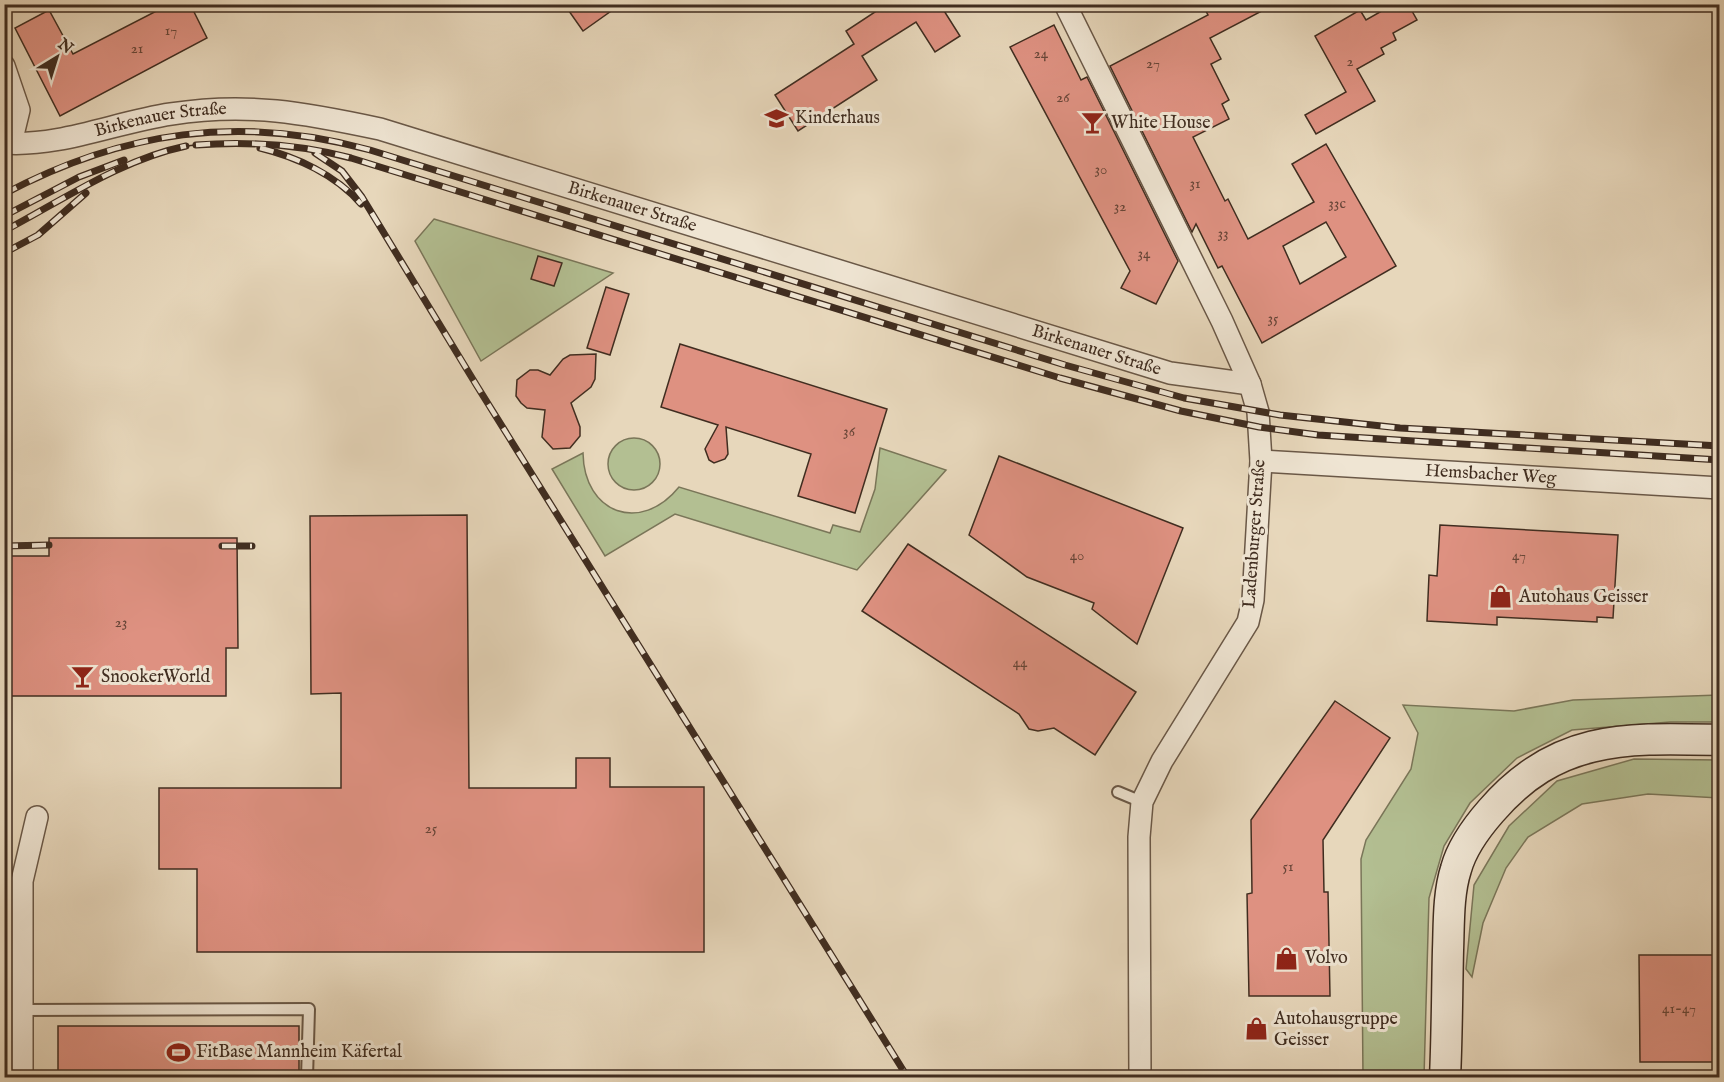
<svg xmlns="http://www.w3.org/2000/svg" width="1724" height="1082" font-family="'IM FELL English',serif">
<rect width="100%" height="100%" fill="#e7d7bb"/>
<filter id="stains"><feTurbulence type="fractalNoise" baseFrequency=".00333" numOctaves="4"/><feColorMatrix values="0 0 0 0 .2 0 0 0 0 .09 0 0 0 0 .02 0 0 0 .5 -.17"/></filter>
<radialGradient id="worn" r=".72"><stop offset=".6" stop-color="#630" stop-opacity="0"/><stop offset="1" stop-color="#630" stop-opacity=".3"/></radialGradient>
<!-- green -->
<g fill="#b3bf92" stroke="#7a7659" stroke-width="1.5">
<path d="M434,219L613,273L481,361L415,241Z"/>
<circle cx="634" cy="464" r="26"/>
<path d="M880,448L946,470L857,570L675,514L605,556L552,469L583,453C584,514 641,534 679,487L830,533L833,525L860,532L875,489Z"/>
<path d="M1719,695V722H1670L1572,730L1517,758L1470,803L1444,846L1429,898L1424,1077H1363L1361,859L1366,840L1411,769L1418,733L1403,705L1514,711L1573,700Z"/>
<path d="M1634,759L1719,760V798L1648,794L1582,804L1528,837L1506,868L1483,923L1472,977L1466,969L1474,885L1509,826L1557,781Z"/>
</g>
<!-- building -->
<g fill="#de9181" stroke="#402d20" stroke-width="1.5" fill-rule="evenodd">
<path d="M170,4H190L207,38L60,116L15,28L49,10L73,54Z"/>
<path d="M564,4H621L583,31Z"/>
<path d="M887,4H943L941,6L960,36L935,52L916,22L862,56L877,80L798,131L775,95L854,44L846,31Z"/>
<path d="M1202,4H1275L1210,38L1221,59L1211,64L1229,100L1222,104L1229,119L1193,137L1225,201L1228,199L1248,239L1314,202L1292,164L1326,144L1396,266L1262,343L1222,266L1218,268L1196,224L1192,232L1110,66L1208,15ZM1326,222L1346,257L1300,284L1283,246Z"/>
<path d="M1394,4H1408L1417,20L1393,33L1396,40L1381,48L1384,54L1357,69L1375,101L1316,134L1305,115L1346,92L1315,36L1360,10L1366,20Z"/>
<path d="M1054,25L1081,80L1087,77L1178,261L1156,304L1121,288L1130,271L1010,47Z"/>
<path d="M538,256L562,263L554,286L531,279Z"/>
<path d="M606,287L629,294L610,355L587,348Z"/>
<path d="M680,344L887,409L855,513L798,496L811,454L726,427L728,454L725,459L714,463L709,460L705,449L718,425L661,407Z"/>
<path d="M596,354L595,379L591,387L571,403L580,427V436L570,448L553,449L542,437L545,410L527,408L521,403L516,396L517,380L530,370H538L550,375L563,359L570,355Z"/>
<path d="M999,456L1183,528L1137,644L1092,609L1094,603L1027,577L969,535Z"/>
<path d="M467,515L469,788H576V758H610V787H704V952H197V869H159V788H341V693L311,694L310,516Z"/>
<path d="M1440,525L1618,535L1613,618L1597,617V622L1497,617V625L1427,621L1429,575L1437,576Z"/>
<path d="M49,538H237L238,648H226V696H4V597H8V556H49Z"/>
<path d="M908,544L1136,692L1095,755L1054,728L1038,731L1029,729L1019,714L862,611Z"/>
<path d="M1335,701L1390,738L1323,840L1324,892H1328L1330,996H1249L1247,894L1252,893L1251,820Z"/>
<path d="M1639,955H1719V1062H1640Z"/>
<rect x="58" y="1026" width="241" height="51"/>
</g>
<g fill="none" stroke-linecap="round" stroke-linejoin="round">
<defs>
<g id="lane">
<path d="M1118,792L1142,802"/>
<path d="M21,1010L309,1009L307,1078"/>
</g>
<g id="street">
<path d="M1065,4L1222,321L1250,384L1258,412L1261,461L1253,600L1248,622L1162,761L1142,802L1139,837L1140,1078"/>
<path d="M4,66L19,110L11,143"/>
<path id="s1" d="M4,143C61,147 116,122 171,114C248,102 305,113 380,129L1170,373L1250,384"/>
<path id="s2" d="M1261,461L1720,488"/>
<path d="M22,1078V881L37,817"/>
</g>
<path id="secondary" d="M1445,1078C1447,1035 1447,992 1448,950C1449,924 1448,894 1456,869C1462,847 1477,827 1491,811C1557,734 1627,738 1720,740"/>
</defs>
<!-- lane casing -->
<use href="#lane" stroke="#6a5847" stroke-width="14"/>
<!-- street casing -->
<use href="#street" stroke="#6a5847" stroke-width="24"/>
<!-- secondary casing -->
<use href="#secondary" stroke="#402d20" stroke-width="33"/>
<!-- lane -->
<use href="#lane" stroke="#efe5d3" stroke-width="10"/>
<!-- street -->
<use href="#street" stroke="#efe5d3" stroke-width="21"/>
<!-- secondary -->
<use href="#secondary" stroke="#efe5d3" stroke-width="30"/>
<!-- tram -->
<path stroke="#402d20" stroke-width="1.5" d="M186,146L196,145"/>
<defs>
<g id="rail">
<path d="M196,145C249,141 298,144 351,158L1060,378L1181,411L1259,427L1318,435L1720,460"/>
<path d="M260,148C297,157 336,175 361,204"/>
<path d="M315,153L342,171L362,197L477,386L908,1078"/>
<path d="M4,194C123,131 240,114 370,150L1065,365L1184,398L1280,415L1400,428L1720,446"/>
<path d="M4,216L79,177L124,160"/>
<path d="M4,231C63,200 120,160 186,146"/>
<path d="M4,253L38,235L86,193"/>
<path d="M4,546L49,545"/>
<path d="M222,546H252"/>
</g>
</defs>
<!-- rail casing -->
<use href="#rail" stroke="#402d20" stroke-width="7"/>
<!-- rail -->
<use href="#rail" stroke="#efe5d3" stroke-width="4.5" stroke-dasharray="14" stroke-linecap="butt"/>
</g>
<!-- icons -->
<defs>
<symbol id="school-bare" viewBox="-9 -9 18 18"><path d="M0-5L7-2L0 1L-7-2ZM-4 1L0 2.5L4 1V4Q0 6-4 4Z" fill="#8f2418" stroke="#efe5d3" stroke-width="2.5" paint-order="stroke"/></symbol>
<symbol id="bar-bare" viewBox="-9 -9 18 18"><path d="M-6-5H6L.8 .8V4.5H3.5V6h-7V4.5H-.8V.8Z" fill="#8f2418" stroke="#efe5d3" stroke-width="2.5" paint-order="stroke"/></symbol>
<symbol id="shop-bare" viewBox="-9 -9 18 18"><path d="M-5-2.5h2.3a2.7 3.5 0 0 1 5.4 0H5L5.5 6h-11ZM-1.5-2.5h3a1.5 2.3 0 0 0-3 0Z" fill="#8f2418" stroke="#efe5d3" stroke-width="2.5" paint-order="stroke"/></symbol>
<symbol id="stadium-bare" viewBox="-9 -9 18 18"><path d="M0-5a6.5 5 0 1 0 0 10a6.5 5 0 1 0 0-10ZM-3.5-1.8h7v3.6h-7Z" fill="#8f2418" stroke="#efe5d3" stroke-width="2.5" paint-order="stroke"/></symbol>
</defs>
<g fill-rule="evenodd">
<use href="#school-bare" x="760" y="102" width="33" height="33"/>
<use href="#bar-bare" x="1076" y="106" width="33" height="33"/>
<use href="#shop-bare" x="1484" y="580" width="33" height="33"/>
<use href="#bar-bare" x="66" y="660" width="33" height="33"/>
<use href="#shop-bare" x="1270" y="942" width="33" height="33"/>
<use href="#shop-bare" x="1240" y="1012" width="33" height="33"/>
<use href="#stadium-bare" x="162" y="1036" width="33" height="33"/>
</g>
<g text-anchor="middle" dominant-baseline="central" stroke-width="6" stroke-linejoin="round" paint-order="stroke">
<!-- number labels -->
<g font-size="15" fill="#684638">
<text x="171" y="30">17</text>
<text x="137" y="48">21</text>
<text x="1041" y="53">24</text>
<text x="1350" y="61">2</text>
<text x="1153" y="63">27</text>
<text x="1063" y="97">26</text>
<text x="1101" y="169">30</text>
<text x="1195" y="183">31</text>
<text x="1337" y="203">33c</text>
<text x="1120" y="206">32</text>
<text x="1223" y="233">33</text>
<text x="1144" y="253">34</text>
<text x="1273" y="318">35</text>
<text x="849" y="431">36</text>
<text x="1077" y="555">40</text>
<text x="1519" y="555">47</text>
<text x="121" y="622">23</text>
<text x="1020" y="662">44</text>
<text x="431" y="828">25</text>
<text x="1288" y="866">51</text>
<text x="1679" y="1008">41-47</text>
</g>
<!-- poi labels -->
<g font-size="18" fill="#402d20" stroke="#efe5d3" text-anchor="start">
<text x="795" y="118">Kinderhaus</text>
<text x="1111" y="123">White House</text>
<text x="1519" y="597">Autohaus Geisser</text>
<text x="101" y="677">SnookerWorld</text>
<text x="1305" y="958">Volvo</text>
<text x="1274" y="1019">Autohausgruppe<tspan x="1274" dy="21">Geisser</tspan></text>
<text x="196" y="1052">FitBase Mannheim Käfertal</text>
</g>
<!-- street labels -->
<g font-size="18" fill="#402d20" stroke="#efe5d3">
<text stroke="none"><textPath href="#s1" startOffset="159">Birkenauer Straße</textPath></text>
<text stroke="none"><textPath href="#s1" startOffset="645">Birkenauer Straße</textPath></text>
<text stroke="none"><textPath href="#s1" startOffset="1131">Birkenauer Straße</textPath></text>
<text stroke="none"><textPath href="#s2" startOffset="230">Hemsbacher Weg</textPath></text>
<text transform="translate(1255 534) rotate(-86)">Ladenburger Straße</text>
</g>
</g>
<!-- margin -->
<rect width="1724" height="1082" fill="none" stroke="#e7d7bb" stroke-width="24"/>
<rect x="6" y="6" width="1712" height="1070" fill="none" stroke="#402d20" stroke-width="3"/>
<rect x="12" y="12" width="1700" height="1058" fill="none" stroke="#402d20" stroke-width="1.5"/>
<!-- north arrow -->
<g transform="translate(57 57) rotate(38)" stroke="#efe5d3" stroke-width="4.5" paint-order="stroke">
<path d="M0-4.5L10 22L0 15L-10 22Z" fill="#402d20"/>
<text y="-9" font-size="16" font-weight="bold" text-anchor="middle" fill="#402d20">N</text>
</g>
<rect width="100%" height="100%" filter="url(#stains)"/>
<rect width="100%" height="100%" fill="url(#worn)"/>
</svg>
